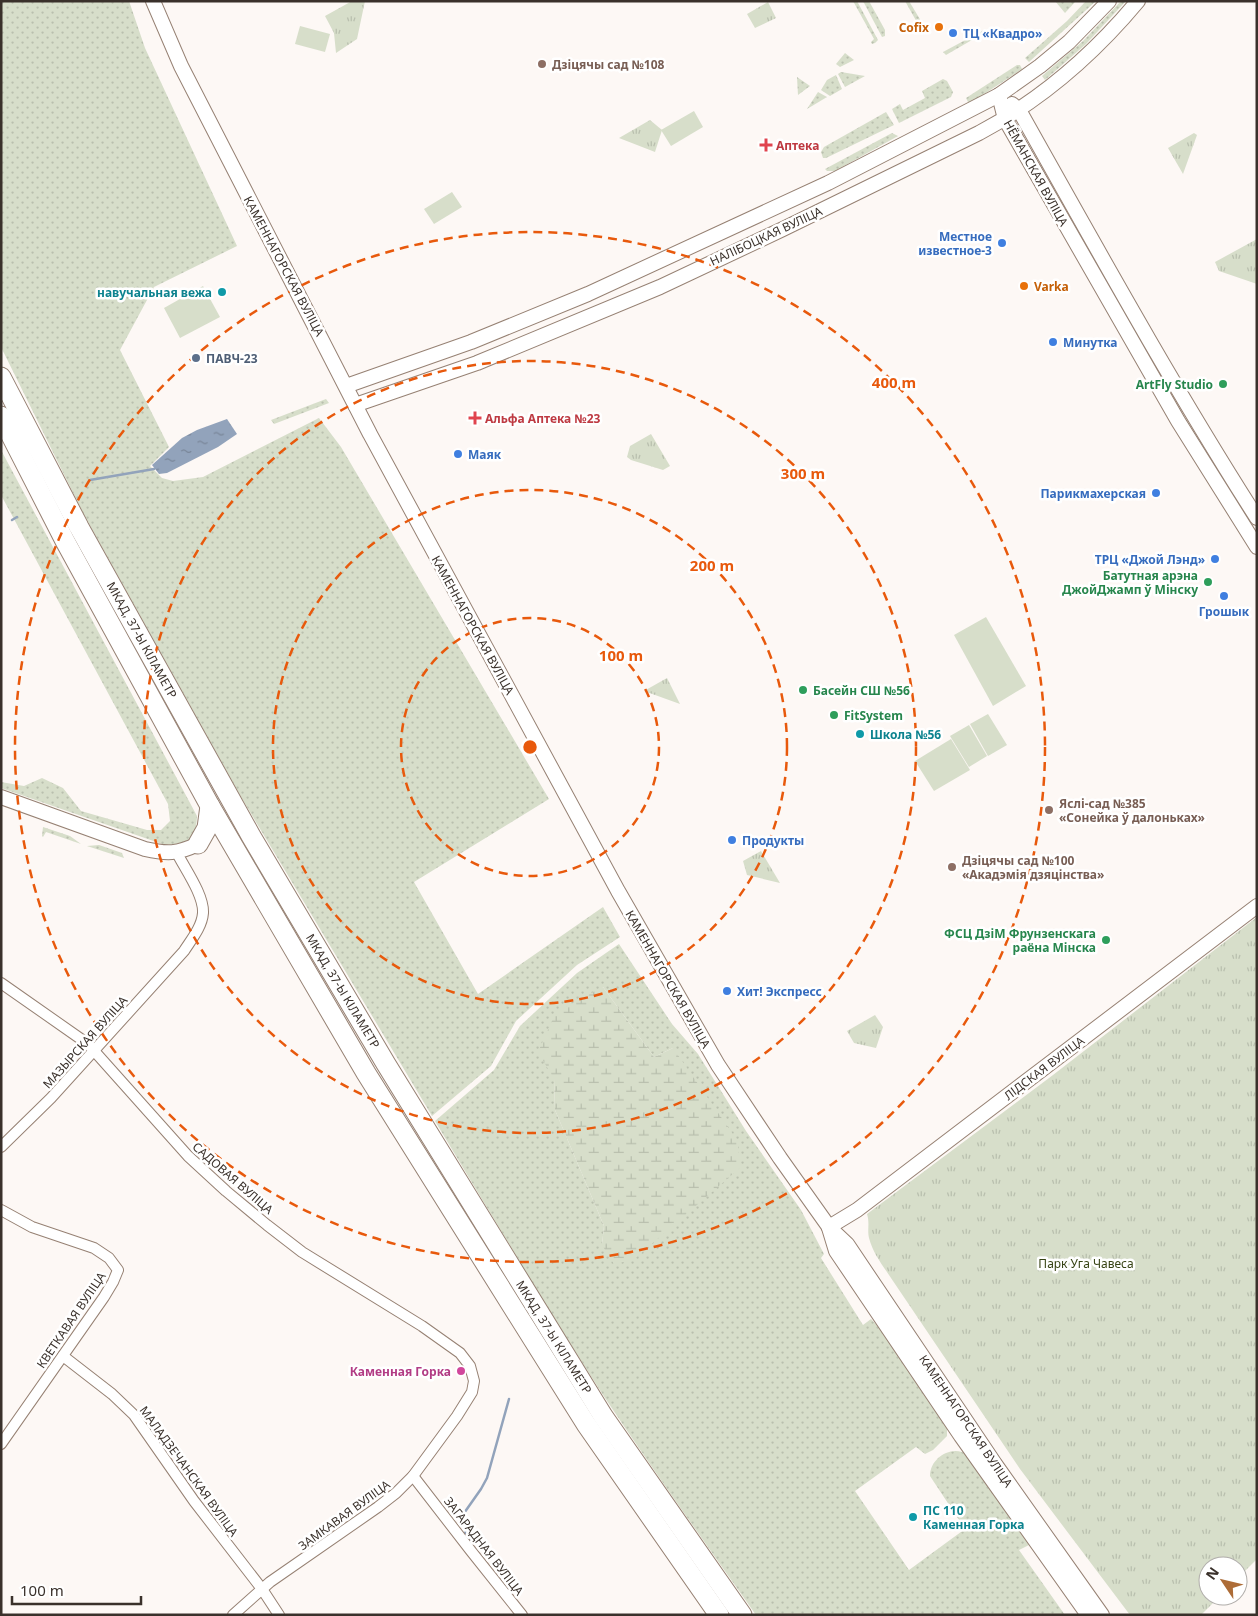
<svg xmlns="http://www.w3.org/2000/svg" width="1258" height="1616" font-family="'Noto Sans',sans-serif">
<defs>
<pattern id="grass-dots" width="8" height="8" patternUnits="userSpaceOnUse" patternTransform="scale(1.25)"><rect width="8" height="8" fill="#d7deca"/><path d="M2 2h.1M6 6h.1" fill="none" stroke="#b9bfae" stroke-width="1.8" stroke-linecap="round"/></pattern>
<pattern id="wetland-marsh" width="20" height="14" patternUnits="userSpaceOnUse" patternTransform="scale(1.25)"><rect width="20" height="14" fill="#d7deca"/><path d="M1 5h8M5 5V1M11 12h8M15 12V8" fill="none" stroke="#b9bfae"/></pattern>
<pattern id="park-tufts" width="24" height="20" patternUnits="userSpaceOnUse" patternTransform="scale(1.25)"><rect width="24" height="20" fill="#d7deca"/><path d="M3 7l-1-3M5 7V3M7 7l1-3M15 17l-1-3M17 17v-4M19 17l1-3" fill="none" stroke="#b9bfae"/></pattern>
<pattern id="water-ripples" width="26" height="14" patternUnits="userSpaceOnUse" patternTransform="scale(1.25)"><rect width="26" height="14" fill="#92a3bb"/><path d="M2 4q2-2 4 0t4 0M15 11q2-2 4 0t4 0" fill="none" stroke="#788598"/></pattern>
</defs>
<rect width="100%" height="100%" fill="#fdf8f5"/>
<!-- grass -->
<g fill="url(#grass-dots)" fill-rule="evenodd">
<path d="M1,1H129L145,48L237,246L154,287L120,350L169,447L150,466L162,478L173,481L203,477L319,418L341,447L549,799L414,882L478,994L603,907L620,937L577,965L516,1021L491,1066L432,1116L241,797L83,513L1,347Z"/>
<path d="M853,1H857L878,40L875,43L872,44L871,42L874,39Z"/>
<path d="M863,1H869L885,30V36L882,37Z"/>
<path d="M905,1H909L927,31L923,33Z"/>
<path d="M1055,1H1076L1065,13Z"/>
<path d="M1086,1H1096L1029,62L1025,58L1067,21Z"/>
<path d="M1121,1H1126L1086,44L1045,80L1042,76L1083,41Z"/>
<path d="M984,30V33L946,55L943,52Z"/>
<path d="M845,53L854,60L840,67L836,64Z"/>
<path d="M1017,65H1020L1022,69L969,104L966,98Z"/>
<path d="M841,72L865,76L845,87L838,74Z"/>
<path d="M836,75L842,89L830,96L821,90L827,80Z"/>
<path d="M797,77L810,86L798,95Z"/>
<path d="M943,79L947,81L953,92L951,97L899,123L892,109L900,104L903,110L925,98L922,91Z"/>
<path d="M818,92L827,97L807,109Z"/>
<path d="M886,112L894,125L826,158H823L821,152L824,147Z"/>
<path d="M892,133L898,136L835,171H827L825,169Z"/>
<path d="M326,399L329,403L274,424L271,420Z"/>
<path d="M1,450L197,816C196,841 188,843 165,845L1,788V782L24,786L42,778L63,788L81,811L147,830H161L170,821L168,804L1,495Z"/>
<path d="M43,827L70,836L81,844L46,832L43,837L42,836Z"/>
<path d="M87,846L99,845L122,853L124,858Z"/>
<path d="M619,944L672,1024L698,1054L746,1131L801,1210L824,1254L821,1258L863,1325L871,1319L891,1340L947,1425V1436L933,1450L925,1454L916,1447L855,1491L909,1570L965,1529L930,1476C930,1458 952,1444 968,1455L1031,1544L1019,1550L1065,1615H756C705,1543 654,1471 605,1398C546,1307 491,1214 435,1121L494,1070L520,1026L577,973ZM603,987L654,1057L673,1048L602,1245L604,1226L555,1110L554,1079Z"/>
</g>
<!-- wetland -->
<path fill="url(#wetland-marsh)" d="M603,987L654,1057L673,1048L737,1140L741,1167L633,1260L614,1264L602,1245L604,1226L555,1110L554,1079L538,1052L556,1012Z"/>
<!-- park -->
<g fill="url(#park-tufts)">
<path d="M352,1H365L357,39L336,53L334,33L325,16Z"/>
<path d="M768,2L776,18L755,28L747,14Z"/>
<path d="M650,120L662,130L655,152L619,138Z"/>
<path d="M1194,133L1197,135L1183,174L1168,148Z"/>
<path d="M1257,239V284L1219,271L1215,262Z"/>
<path d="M651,434L670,466L663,470L631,460L627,457L630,446Z"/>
<path d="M667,678L680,704L644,691Z"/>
<path d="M761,851L780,883L747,875L743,861Z"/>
<path d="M1257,917V1559L1238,1578V1566H1208V1596H1220L1201,1615H1130L1020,1469L893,1281C884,1267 873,1254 869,1238C867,1229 870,1224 867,1214L1053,1075Z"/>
<path d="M875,1015L883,1027L876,1048L854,1043L847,1031Z"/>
</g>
<!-- garden -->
<g fill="#d7deca">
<path d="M300,26L330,34L325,52L295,44Z"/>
<path d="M694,111L703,127L671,146L661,130Z"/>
<path d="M452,192L462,207L434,224L424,209Z"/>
<path d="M203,286L220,317L180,338L164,308Z"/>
<path d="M986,617L1026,686L993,706L954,635Z"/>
<path d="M988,714L1007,745L988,756L970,724Z"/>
<path d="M969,725L987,756L969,767L950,736Z"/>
<path d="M951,739L970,770L934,791L915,761Z"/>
</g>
<!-- water -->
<path fill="url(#water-ripples)" d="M227,419L237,434L218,447L167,473L159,474L152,465L182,438L197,430Z"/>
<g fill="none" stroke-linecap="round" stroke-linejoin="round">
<!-- stream -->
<g stroke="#92a3bb" stroke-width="2.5">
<path d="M90,480L154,469"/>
<path d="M12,520L17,517"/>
<path d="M473,1542L466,1536L462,1516L481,1489L487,1478L509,1399"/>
</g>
<defs>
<g id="street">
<path d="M1,983L88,1044L188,1156L226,1191L267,1225L302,1252L422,1326L460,1353L470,1366L474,1381L472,1392L457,1416L413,1476L396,1493L378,1507L270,1582L233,1615"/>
<path d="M1,1147L51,1098L184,951C191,940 202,927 203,913C204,895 185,869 177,853"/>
<path d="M1,1210L32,1227L94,1248L109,1258L118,1270L113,1282L104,1297L1,1444"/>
<path d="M63,1356L112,1394L134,1415L194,1501L262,1589L279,1615"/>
<path d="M413,1476L471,1551L522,1615"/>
</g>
<g id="secondary">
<path d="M153,1L181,66L370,434L618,891L718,1065L780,1158L829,1227L847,1244L995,1464L1102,1615"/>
<path d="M999,95L1005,119L1178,421L1257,547"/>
<path d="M1012,104L1019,110C1096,247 1172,385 1257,518"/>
<path d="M346,386L471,342L588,294L828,183L999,95L1040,66L1069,42L1109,1"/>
<path d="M355,405L477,363L660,287L783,229L979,133C1041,100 1093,55 1138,1"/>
<path d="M1,797L145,849C167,854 177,854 198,844"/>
<path d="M829,1227L857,1210L1257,906"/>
<path d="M829,1228L836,1251L961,1436L1088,1615"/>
</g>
<g id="highway">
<path d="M1,377L79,527L251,836L386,1064L603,1416L742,1615"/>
<path d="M1,416L65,541L210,806L366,1073L586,1424L719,1615"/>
<path d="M198,844L207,828L210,806"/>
</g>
</defs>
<!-- street casing -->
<use href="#street" stroke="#968173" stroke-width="12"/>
<!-- secondary casing -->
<use href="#secondary" stroke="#968173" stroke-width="16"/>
<!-- highway casing -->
<use href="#highway" stroke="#968173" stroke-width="21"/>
<!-- street -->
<use href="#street" stroke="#fff" stroke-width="10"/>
<!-- secondary -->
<use href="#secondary" stroke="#fff" stroke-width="14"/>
<!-- highway -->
<use href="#highway" stroke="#fff" stroke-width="19"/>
</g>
<!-- distance rings -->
<g fill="none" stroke="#e8590c" stroke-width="2.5" stroke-dasharray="9 6">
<circle cx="530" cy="747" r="129"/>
<circle cx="530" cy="747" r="257"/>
<circle cx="530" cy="747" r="386"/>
<circle cx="530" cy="747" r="515"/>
</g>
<!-- markers -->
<g fill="#e8710a" stroke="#fff" stroke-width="2">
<circle cx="939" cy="27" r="5"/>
<circle cx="1024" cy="286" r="5"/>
</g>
<g fill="#3f7fe0" stroke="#fff" stroke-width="2">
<circle cx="953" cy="33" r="5"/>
<circle cx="1002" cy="243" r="5"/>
<circle cx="1053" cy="342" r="5"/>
<circle cx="458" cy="454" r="5"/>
<circle cx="1156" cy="493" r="5"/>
<circle cx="1215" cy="559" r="5"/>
<circle cx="1224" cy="596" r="5"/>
<circle cx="732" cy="840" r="5"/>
<circle cx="727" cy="991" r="5"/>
</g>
<g fill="#8d6e63" stroke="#fff" stroke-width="2">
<circle cx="542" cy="64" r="5"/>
<circle cx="1049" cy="810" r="5"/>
<circle cx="952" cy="867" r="5"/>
</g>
<g fill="#e0444e" stroke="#fff" stroke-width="2">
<path d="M763.5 137.5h5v5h5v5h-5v5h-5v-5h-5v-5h5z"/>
<path d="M472.5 410.5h5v5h5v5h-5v5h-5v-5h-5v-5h5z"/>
</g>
<g fill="#0f9aa8" stroke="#fff" stroke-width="2">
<circle cx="222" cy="292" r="5"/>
<circle cx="860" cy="734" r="5"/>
<circle cx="913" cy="1517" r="5"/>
</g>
<circle fill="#5c6f8a" stroke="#fff" stroke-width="2" cx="196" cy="358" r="5"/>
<g fill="#2e9e5b" stroke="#fff" stroke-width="2">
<circle cx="1223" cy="384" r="5"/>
<circle cx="1208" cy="582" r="5"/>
<circle cx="803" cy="690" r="5"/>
<circle cx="834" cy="715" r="5"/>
<circle cx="1106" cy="940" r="5"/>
</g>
<circle fill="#d1479c" stroke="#fff" stroke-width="2" cx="461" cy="1371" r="5"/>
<g text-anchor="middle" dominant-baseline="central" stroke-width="5" stroke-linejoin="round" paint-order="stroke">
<!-- food labels -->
<g font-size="12" font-weight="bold" fill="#c56008" stroke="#fff" text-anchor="end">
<text x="929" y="27">Cofix</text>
<text x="1034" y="286" text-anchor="start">Varka</text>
</g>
<!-- shop labels -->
<g font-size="12" font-weight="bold" fill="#366cbe" stroke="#fff" text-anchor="start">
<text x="963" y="33">ТЦ «Квадро»</text>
<text x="992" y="236" text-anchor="end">Местное<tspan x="992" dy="14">известное-3</tspan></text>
<text x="1063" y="342">Минутка</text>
<text x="468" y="454">Маяк</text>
<text x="1146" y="493" text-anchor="end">Парикмахерская</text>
<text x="1205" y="559" text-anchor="end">ТРЦ «Джой Лэнд»</text>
<text x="1224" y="611" text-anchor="middle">Грошык</text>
<text x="742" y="840">Продукты</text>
<text x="737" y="991">Хит! Экспресс</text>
</g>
<!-- education labels -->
<g font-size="12" font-weight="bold" fill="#785e54" stroke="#fff" text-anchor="start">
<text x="552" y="64">Дзіцячы сад №108</text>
<text x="1059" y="803">Яслі-сад №385<tspan x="1059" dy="14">«Сонейка ў далоньках»</tspan></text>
<text x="962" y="860">Дзіцячы сад №100<tspan x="962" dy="14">«Акадэмія дзяцінства»</tspan></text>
</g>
<!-- health labels -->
<g font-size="12" font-weight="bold" fill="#be3a42" stroke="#fff" text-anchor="start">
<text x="776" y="145">Аптека</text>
<text x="485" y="418">Альфа Аптека №23</text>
</g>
<!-- street labels -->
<g font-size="12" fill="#3a312b" stroke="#fff">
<text transform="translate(1036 173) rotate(61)">НЁМАНСКАЯ ВУЛІЦА</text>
<text transform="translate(766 236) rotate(-25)">НАЛІБОЦКАЯ ВУЛІЦА</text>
<text transform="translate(284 266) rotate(62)">КАМЕННАГОРСКАЯ ВУЛІЦА</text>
<text transform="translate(473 625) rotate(61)">КАМЕННАГОРСКАЯ ВУЛІЦА</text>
<text transform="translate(142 640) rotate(61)">МКАД, 37-Ы КІЛАМЕТР</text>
<text transform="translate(668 979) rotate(60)">КАМЕННАГОРСКАЯ ВУЛІЦА</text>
<text transform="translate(343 991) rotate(59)">МКАД, 37-Ы КІЛАМЕТР</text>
<text transform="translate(85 1042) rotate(-48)">МАЗЫРСКАЯ ВУЛІЦА</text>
<text transform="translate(1044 1068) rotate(-37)">ЛІДСКАЯ ВУЛІЦА</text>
<text transform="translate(233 1178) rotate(41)">САДОВАЯ ВУЛІЦА</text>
<text transform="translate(71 1320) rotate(-56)">КВЕТКАВАЯ ВУЛІЦА</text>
<text transform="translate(554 1337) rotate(58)">МКАД, 37-Ы КІЛАМЕТР</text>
<text transform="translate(966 1421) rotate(56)">КАМЕННАГОРСКАЯ ВУЛІЦА</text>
<text transform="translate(189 1471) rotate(54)">МАЛАДЗЕЧАНСКАЯ ВУЛІЦА</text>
<text transform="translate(344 1515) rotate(-36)">ЗАМКАВАЯ ВУЛІЦА</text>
<text transform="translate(484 1546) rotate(52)">ЗАГАРАДНАЯ ВУЛІЦА</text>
</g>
<!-- culture labels -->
<g font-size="12" font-weight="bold" fill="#0d838f" stroke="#fff" text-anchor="start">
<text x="212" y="292" text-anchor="end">навучальная вежа</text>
<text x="870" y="734">Школа №56</text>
<text x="923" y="1510">ПС 110<tspan x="923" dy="14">Каменная Горка</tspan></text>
</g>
<!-- service labels -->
<g font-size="12" font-weight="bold" fill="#4e5e75" stroke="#fff" text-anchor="start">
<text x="206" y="358">ПАВЧ-23</text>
</g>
<!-- leisure labels -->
<g font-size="12" font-weight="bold" fill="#27864d" stroke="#fff" text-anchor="end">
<text x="1213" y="384">ArtFly Studio</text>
<text x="1198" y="575">Батутная арэна<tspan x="1198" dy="14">ДжойДжамп ў Мінску</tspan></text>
<text x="813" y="690" text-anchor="start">Басейн СШ №56</text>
<text x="844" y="715" text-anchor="start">FitSystem</text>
<text x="1096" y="933">ФСЦ ДзіМ Фрунзенскага<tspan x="1096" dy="14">раёна Мінска</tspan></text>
</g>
<!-- park labels -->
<g font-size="12" fill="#364213" stroke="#fff">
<text x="1086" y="1263">Парк Уга Чавеса</text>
</g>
<!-- hotel labels -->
<g font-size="12" font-weight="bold" fill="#b23c85" stroke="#fff" text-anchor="end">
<text x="451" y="1371">Каменная Горка</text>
</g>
</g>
<circle cx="530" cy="747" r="8" fill="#e8590c" stroke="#fff" stroke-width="2.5"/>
<g font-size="15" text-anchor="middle" font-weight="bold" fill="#e8590c" stroke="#fff" stroke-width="5" stroke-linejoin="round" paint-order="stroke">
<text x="894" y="388">400 m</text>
<text x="803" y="479">300 m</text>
<text x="712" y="571">200 m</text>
<text x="621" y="661">100 m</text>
</g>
<!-- border -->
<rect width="1258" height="1616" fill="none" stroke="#3a312b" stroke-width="5"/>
<!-- north arrow -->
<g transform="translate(1223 1581) rotate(305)"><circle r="24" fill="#ffffff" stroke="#b0adaa"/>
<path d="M0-4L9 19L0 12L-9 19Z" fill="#ad6c37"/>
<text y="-8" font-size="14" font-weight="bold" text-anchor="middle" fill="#3a312b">N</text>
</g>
<!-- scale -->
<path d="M12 1596v8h129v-8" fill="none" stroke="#3a312b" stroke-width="2.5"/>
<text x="20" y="1596" font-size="15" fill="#3a312b" stroke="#ffffff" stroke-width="4" paint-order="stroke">100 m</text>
</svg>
